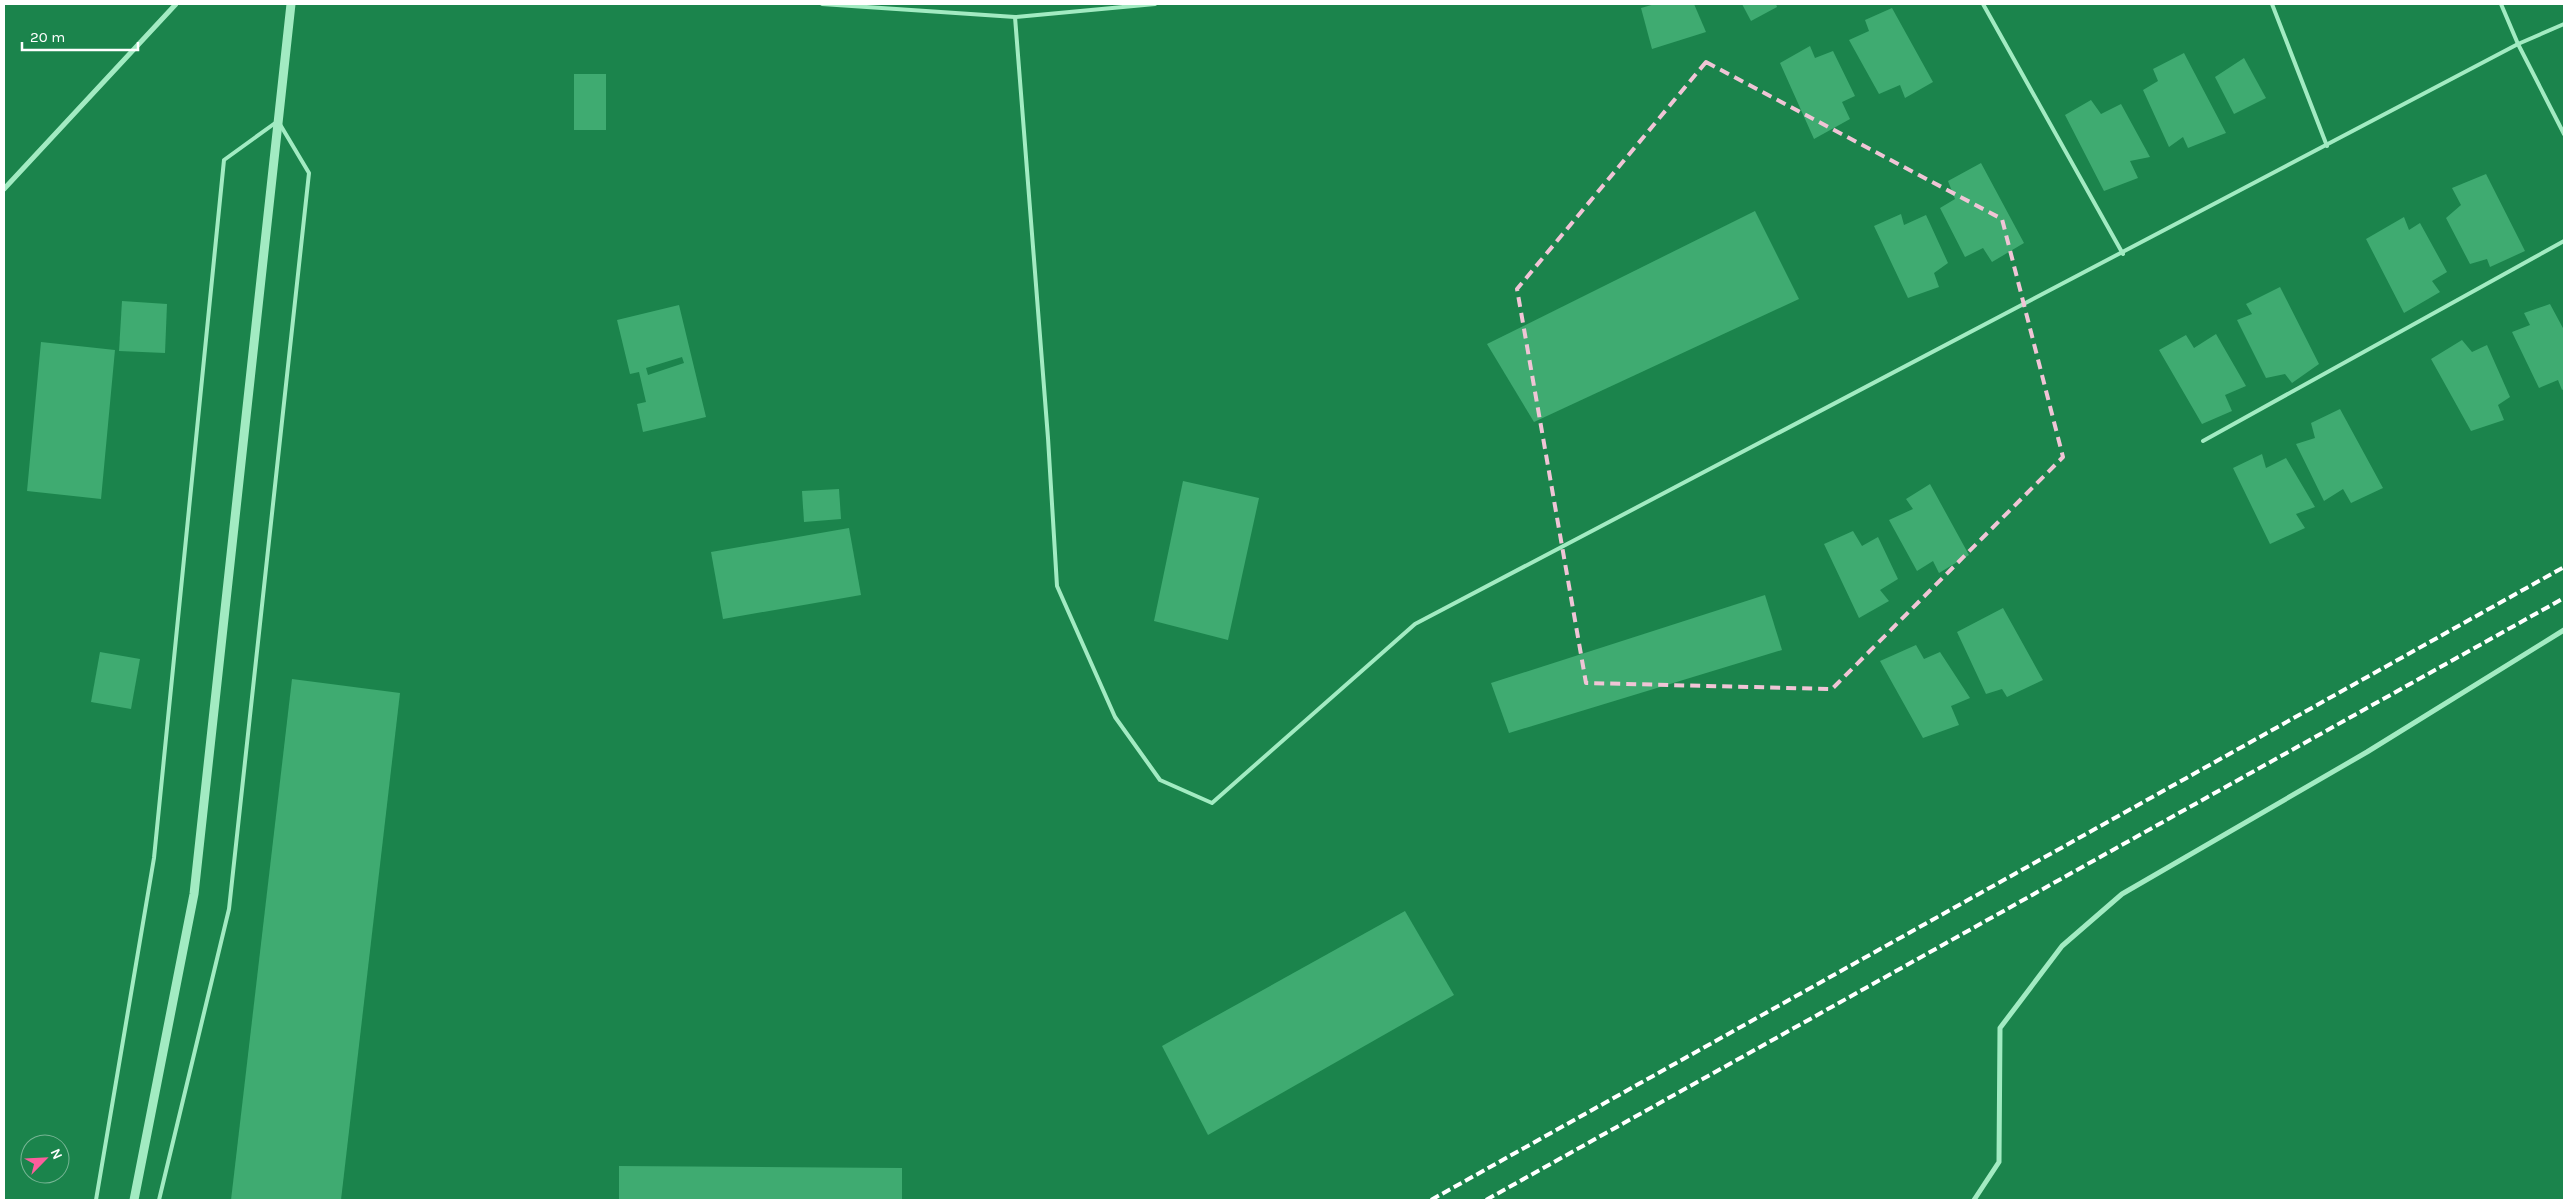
<svg xmlns="http://www.w3.org/2000/svg" width="2568" height="1204" font-family="Karla,sans-serif">
<rect width="100%" height="100%" fill="#1b844c"/>
<!-- building -->
<g fill="#3fab71" fill-rule="evenodd">
<path d="M1655,4H1694L1706,32L1652,49L1641,8Z"/>
<path d="M1742,4H1776L1777,7L1751,21Z"/>
<path d="M1892,8L1933,82L1905,98L1900,85L1879,94L1849,40L1869,31L1865,20Z"/>
<path d="M1810,46L1815,58L1833,51L1855,96L1842,102L1850,119L1814,139L1780,63Z"/>
<path d="M2184,53L2226,133L2188,148L2183,137L2169,147L2143,90L2158,81L2153,69Z"/>
<path d="M2244,58L2266,98L2234,114L2215,77Z"/>
<rect x="574" y="74" width="32" height="56"/>
<path d="M2091,100L2101,114L2121,104L2150,157L2130,161L2138,178L2104,191L2065,115Z"/>
<path d="M1981,163L2024,243L1992,262L1983,248L1965,257L1940,208L1955,199L1948,181Z"/>
<path d="M2486,174L2525,251L2490,267L2487,259L2470,264L2446,218L2461,205L2452,188Z"/>
<path d="M1755,211L1799,299L1534,422L1487,344Z"/>
<path d="M1901,214L1904,225L1926,215L1948,263L1934,273L1939,287L1908,298L1874,226Z"/>
<path d="M2404,217L2409,230L2420,223L2447,272L2432,281L2440,292L2404,313L2366,239Z"/>
<path d="M2280,287L2319,364L2292,383L2285,374L2266,378L2237,320L2252,314L2246,304Z"/>
<path d="M122,301L167,304L165,353L119,351Z"/>
<path d="M2550,304L2564,330V389L2562,390L2558,380L2539,388L2512,332L2530,325L2524,313Z"/>
<path d="M679,305L706,417L643,432L637,404L646,402L639,372L630,374L617,320ZM682,357L684,363L648,375L646,368Z"/>
<path d="M2216,334L2246,386L2225,395L2232,411L2202,424L2159,350L2186,335L2194,348Z"/>
<path d="M2462,340L2472,352L2487,345L2510,397L2498,405L2504,420L2471,431L2431,359Z"/>
<path d="M41,342L115,350L101,499L27,491Z"/>
<path d="M2340,409L2383,488L2351,503L2343,489L2324,501L2296,444L2315,438L2311,423Z"/>
<path d="M2262,454L2266,468L2286,458L2315,507L2296,514L2305,528L2270,544L2233,468Z"/>
<path d="M1183,481L1259,498L1228,640L1154,621Z"/>
<path d="M1930,484L1969,555L1939,573L1933,561L1917,571L1889,520L1913,509L1906,499Z"/>
<path d="M839,489L841,519L804,522L802,491Z"/>
<path d="M849,528L861,595L723,619L711,552Z"/>
<path d="M1853,531L1862,546L1878,537L1898,579L1880,590L1889,601L1859,618L1824,544Z"/>
<path d="M1765,595L1782,650L1509,733L1491,683Z"/>
<path d="M2003,608L2043,680L2007,697L2002,689L1986,694L1957,632Z"/>
<path d="M1916,645L1924,659L1940,652L1970,698L1951,706L1959,725L1923,738L1880,661Z"/>
<path d="M100,652L140,659L131,709L91,702Z"/>
<path d="M292,679L400,693L341,1200H231Z"/>
<path d="M1405,911L1454,995L1208,1135L1162,1046Z"/>
<path d="M619,1166L902,1168V1200H619Z"/>
</g>
<g fill="none" stroke-linecap="round" stroke-linejoin="round">
<!-- service -->
<g stroke="#a2ebc2" stroke-width="4">
<path d="M822,4L1015,17L1155,4"/>
<path d="M1983,4L2123,254"/>
<path d="M2272,4L2327,146"/>
<path d="M2501,4L2518,44L2564,134"/>
<path d="M1015,17L1048,438L1057,586L1115,717L1160,780L1212,803L1415,624L2518,44L2564,24"/>
<path d="M2203,441L2564,241"/>
<path d="M96,1200L154,858L224,160L278,121L309,173L229,909L159,1200"/>
</g>
<!-- minor -->
<g stroke="#a2ebc2" stroke-width="5">
<path d="M4,189L176,4"/>
<path d="M1974,1200L1999,1162L2000,1028L2062,946L2122,894L2367,752L2564,630"/>
</g>
<!-- tertiary -->
<path stroke="#a2ebc2" stroke-width="9" d="M134,1200L194,894L291,4"/>
<!-- rail -->
<g stroke="#fff" stroke-width="4" stroke-dasharray="9 4" stroke-linecap="butt">
<path d="M1431,1200L2564,567"/>
<path d="M1486,1200L2564,598"/>
</g>
</g>
<!-- marked area -->
<path fill="none" stroke="#f0c5d6" stroke-width="4" stroke-dasharray="10 6" stroke-linejoin="round" d="M1706,62L2002,219L2063,457L1832,689L1586,683L1517,289Z"/>
<!-- border -->
<rect width="2568" height="1204" fill="none" stroke="#ffffff" stroke-width="10"/>
<!-- north arrow -->
<g transform="translate(45 1159) rotate(66)"><circle r="24" fill="#1b844c" stroke="#76b594"/>
<path d="M0-4L9 19L0 12L-9 19Z" fill="#fc5e9c"/>
<text y="-8" font-size="14" font-weight="bold" text-anchor="middle" fill="#ffffff">N</text>
</g>
<!-- scale -->
<path d="M22 42v8h116v-8" fill="none" stroke="#ffffff" stroke-width="2.5"/>
<text x="30" y="42" font-size="15" fill="#ffffff" stroke="#1b844c" stroke-width="4" paint-order="stroke">20 m</text>
</svg>
